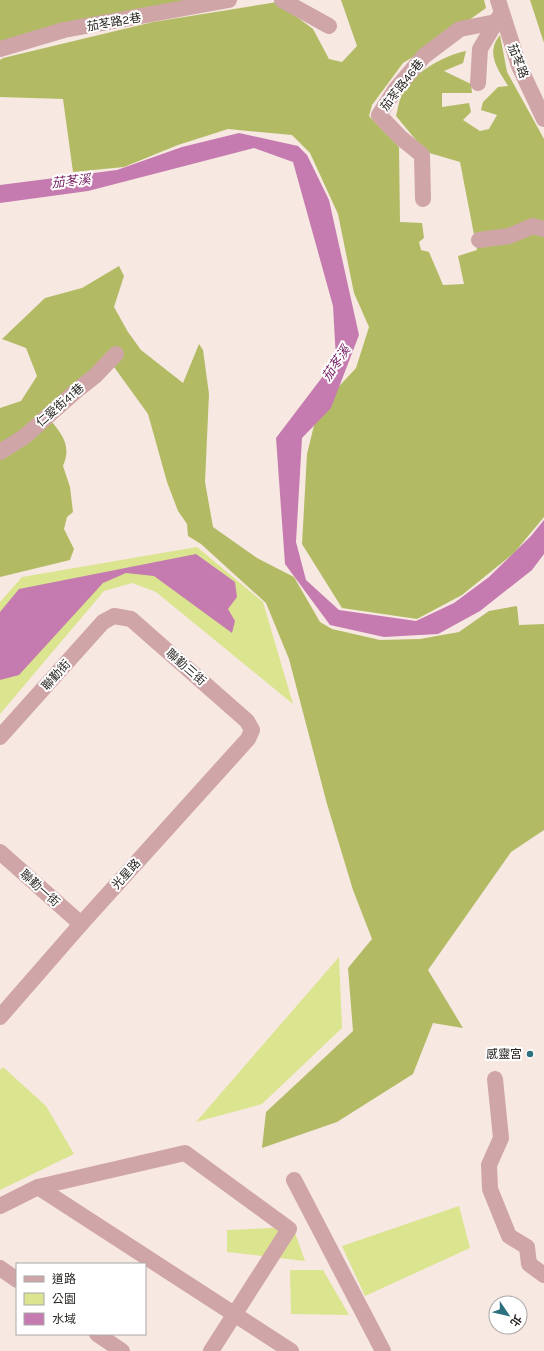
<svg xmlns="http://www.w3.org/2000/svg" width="544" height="1351" font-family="Karla,'Noto Sans TC',sans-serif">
<rect width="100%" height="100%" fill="#f7e8e2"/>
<!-- green -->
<g fill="#dbe590">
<path d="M197,547L263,602L293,704L156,592L132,583L104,591L0,714V602L22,577Z"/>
<path d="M339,957L342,1028L262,1104L196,1122Z"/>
<path d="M3,1067L46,1106L74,1154L0,1190V1070Z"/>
<path d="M459,1206L470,1248L365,1296L342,1246Z"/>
<path d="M293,1227L305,1261L227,1252V1230Z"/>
<path d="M290,1270H323L349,1315L291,1314Z"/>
</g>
<!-- forest -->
<g fill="#b2bb64">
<path d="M0,0H184L182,6L0,46Z"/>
<path d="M341,0H484L486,8L444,38L403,63L372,105L369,116L399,147L400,222L422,223L424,238L419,242L421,250L429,252L443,285L464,284L458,256L477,250L460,162L426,152L396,116C398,109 399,99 403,92C416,71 443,56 466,51L463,63L444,71L471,84L472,93H442V107L469,103L471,112L463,120L480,131L489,129L497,115L481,110L483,102L498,87L508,86C498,69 485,53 500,35L507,72L544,139V517L514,553L462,595L417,619L342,608L302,544L307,454L318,409L356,368L369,327L354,293L338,214L310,153L292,135L228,129L178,145L124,167L73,172L63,99L0,97V60L3,58L153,22L277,2L313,29L329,59L342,62L357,46Z"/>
<path d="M530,0H544V43Z"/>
<path d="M119,266L124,276L114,307L128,332L141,350L183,383L199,344L203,350L209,394L205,482L213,527L257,558L294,577L320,622L332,629L380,640L420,639L459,632L489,611L517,606L519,625L544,624V830L511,852L428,970L463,1028L433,1023L413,1074L337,1122L262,1148L266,1112L353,1031L348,968L372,939L353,890L327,804L289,659L266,603L201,544L188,536L187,524L178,511L167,482L148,414L114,367L52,422C64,437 71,447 63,466L70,487L73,512L67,517L64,529L74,549L70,560L0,577V408L21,401L37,376L26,348L2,339L45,298L82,288Z"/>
</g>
<!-- water -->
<g fill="#c57baf">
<path d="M239,133L298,146L307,155L329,200L359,335L331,408L302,438L296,542L306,580L339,610L416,621L454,603L489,577L531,536L544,520V554L532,570L480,611L438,634L384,637L330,625L285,564L276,438L336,359L333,306L293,162L254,148L88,191L0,203V185L117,170L182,147Z"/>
<path d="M196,554L235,582L237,597L228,609L235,621L232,633L154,576L126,573L103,583L19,675L0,680V612L19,589Z"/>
</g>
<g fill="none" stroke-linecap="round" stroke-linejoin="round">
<!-- minor -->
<g stroke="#d0a5a8" stroke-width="16">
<path d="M282,0L329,26"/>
<path d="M498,0L519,66L544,119"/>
<path d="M0,49L64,30L229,0"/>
<path d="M478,83L480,49L499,17"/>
<path d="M423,199L422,155L401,138L379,115L395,90L424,56L460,29L496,22"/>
<path d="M479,240L509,236L533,226L544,229"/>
<path d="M0,452L24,437L76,391L95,376L116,354"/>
<path d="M0,737L103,622L114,616L131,619L247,721L252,730L248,739L81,924L0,1017"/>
<path d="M0,852L81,924"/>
<path d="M495,1079L501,1138L489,1165L490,1189L509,1236L527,1247L529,1264L544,1275"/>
<path d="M294,1180L383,1351"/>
<path d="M38,1187L291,1351"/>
<path d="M0,1206L38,1187L185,1153L289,1229L211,1351"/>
<path d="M0,1268L17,1280"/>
<path d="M97,1334L122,1351"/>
</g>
</g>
<!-- markers -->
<circle fill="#2d7181" stroke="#fff" stroke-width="1.5" cx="530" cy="1054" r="4"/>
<g text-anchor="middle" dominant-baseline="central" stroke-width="4" stroke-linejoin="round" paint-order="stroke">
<!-- street labels -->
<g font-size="12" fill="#2a2522" stroke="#fff">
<text transform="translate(114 22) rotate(-10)">茄苳路2巷</text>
<text transform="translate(518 61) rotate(69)">茄苳路</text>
<text transform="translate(402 85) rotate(-52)">茄苳路46巷</text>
<text transform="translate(60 405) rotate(-41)">仁愛街41巷</text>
<text transform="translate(186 667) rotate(41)">聯勤三街</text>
<text transform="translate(56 675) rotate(-48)">聯勤街</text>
<text transform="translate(126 874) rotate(-48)">光星路</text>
<text transform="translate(40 888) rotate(42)">聯勤一街</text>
</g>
<!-- poi labels -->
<g font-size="12" fill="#2a2522" stroke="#fff" text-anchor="end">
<text x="522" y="1054">感靈宮</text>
</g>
<!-- water labels -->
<g font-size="13" font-style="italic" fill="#751d61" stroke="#fff">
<text transform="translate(71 181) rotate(-6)">茄苳溪</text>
<text transform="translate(336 363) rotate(-56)">茄苳溪</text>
</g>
</g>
<!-- legend -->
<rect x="16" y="1263" width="130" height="72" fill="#ffffff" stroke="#aaa8a7"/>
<rect x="24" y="1276" width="20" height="6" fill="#d0a5a8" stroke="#aaa8a7"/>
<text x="52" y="1283" font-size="12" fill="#2a2522">道路</text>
<rect x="24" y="1293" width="20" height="12" fill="#dbe590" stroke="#aaa8a7"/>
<text x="52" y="1303" font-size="12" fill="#2a2522">公園</text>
<rect x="24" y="1313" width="20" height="12" fill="#c57baf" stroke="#aaa8a7"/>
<text x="52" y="1323" font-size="12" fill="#2a2522">水域</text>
<!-- north arrow -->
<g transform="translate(508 1315) rotate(125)"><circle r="19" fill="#ffffff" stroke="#aaa8a7"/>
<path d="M0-3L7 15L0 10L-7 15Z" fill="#2d7181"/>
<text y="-6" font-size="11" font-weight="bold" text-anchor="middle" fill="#2a2522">北</text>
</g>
</svg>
